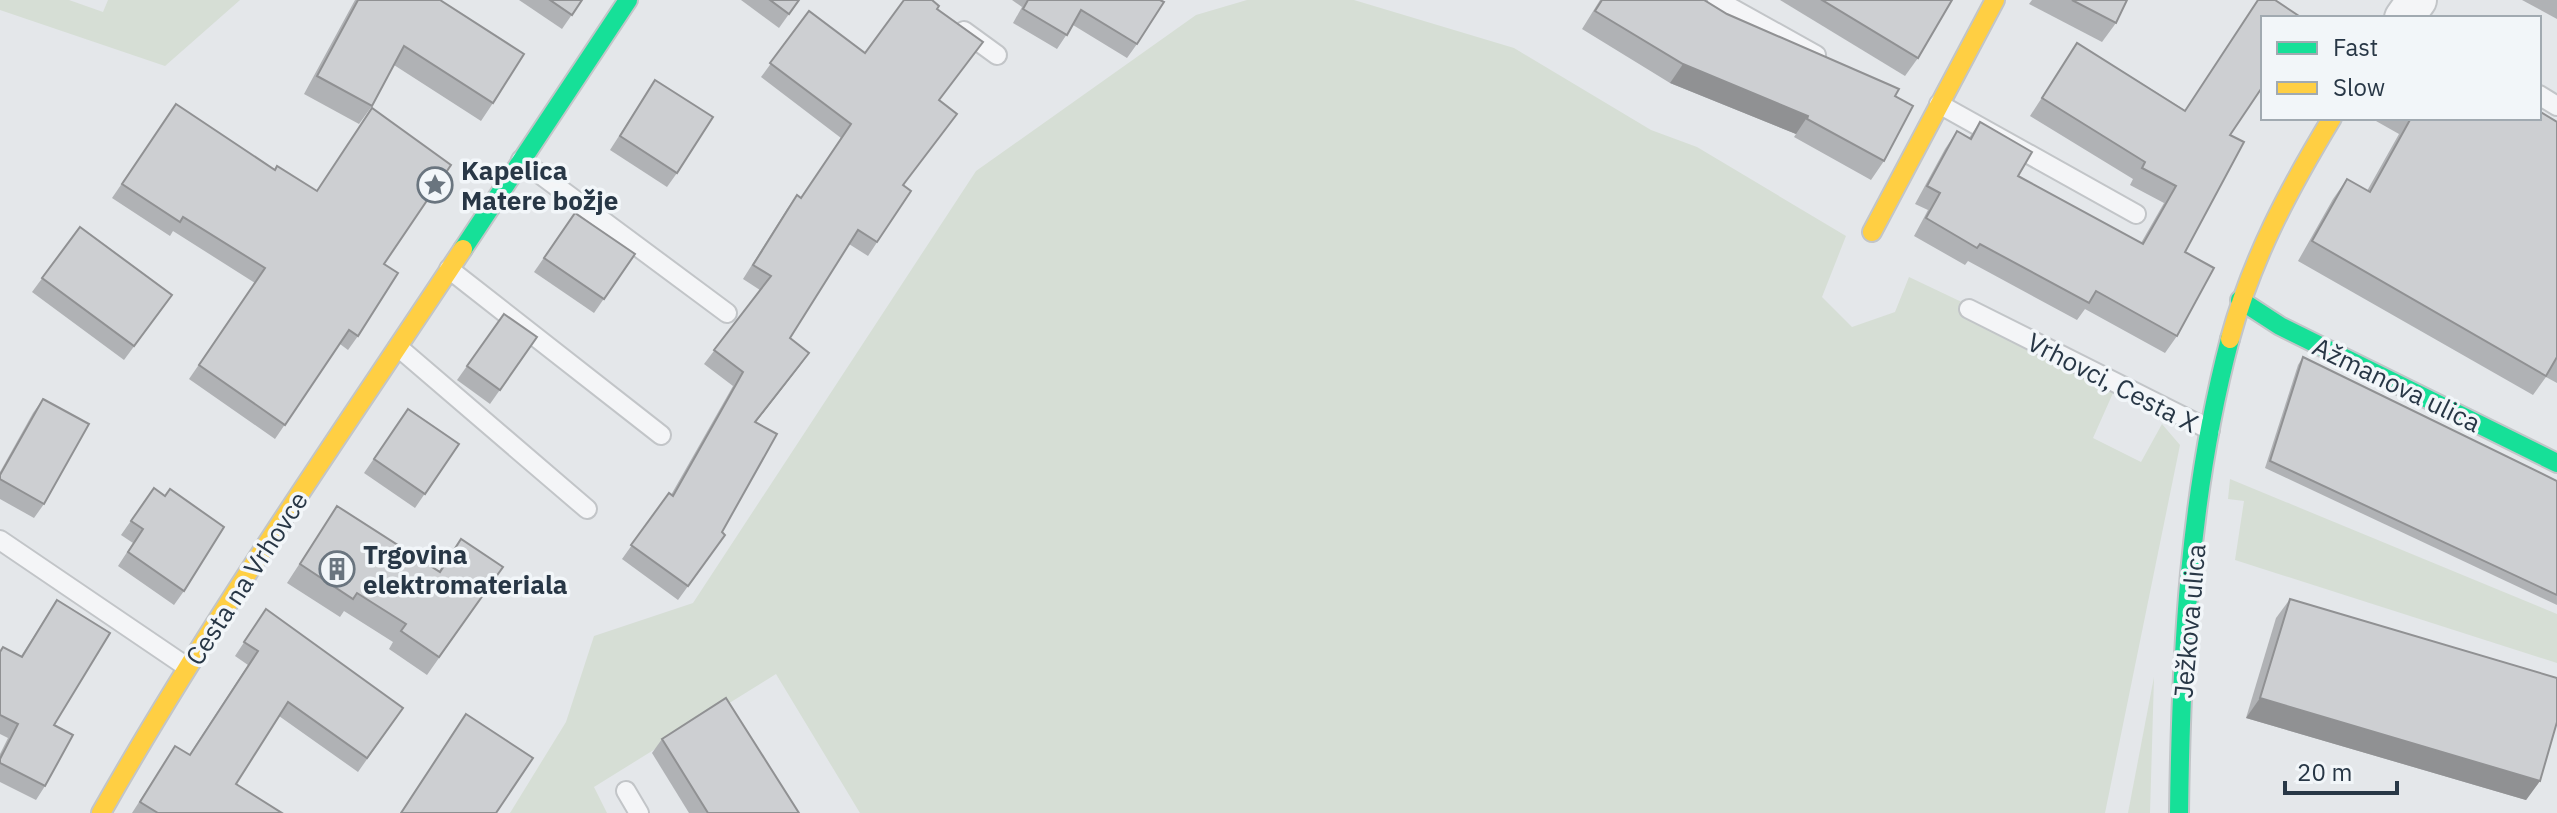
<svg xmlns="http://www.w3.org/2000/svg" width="2557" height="813" font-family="'IBM Plex Sans',sans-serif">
<rect width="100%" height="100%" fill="#e4e7ea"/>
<!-- green -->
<g fill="#d6ded5">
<path d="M0,0H69L103,12L108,0H240L165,66L0,10Z"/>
<path d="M1247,0H1354L1514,48L1651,130L1697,147L1846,236L1822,297L1852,327L1895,312L1909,277L2027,333L2113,393L2093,438L2141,462L2162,424L2180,445L2105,813H860L776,674L594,787L607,813H510L566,722L594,636L693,603L976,171L1196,15Z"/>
<path d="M2230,479L2557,614V663L2235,560L2244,501L2228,499Z"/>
<path d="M2154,677L2150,813H2128Z"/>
</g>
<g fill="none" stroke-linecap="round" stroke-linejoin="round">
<defs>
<g id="lane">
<path d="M1717,0L1816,55"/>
<path d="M964,31L997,55"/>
<path d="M2539,95L2557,106"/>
<path d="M1939,104L2136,214"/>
<path d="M521,160L727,313"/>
<path d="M449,269L661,435"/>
<path d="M1969,309L2210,430"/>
<path d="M398,347L587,509"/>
<path d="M0,540L187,667"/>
<path d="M626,791L639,813"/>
</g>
<path id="street" d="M2404,18L2417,0"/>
<g id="fast">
<path d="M463,249L628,0"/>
<path d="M2240,300L2280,326L2557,463"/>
<path d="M2179,813C2181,654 2189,494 2230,339"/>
</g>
<g id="slow">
<path d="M1872,232L1995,0"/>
<path d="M2230,339C2252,258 2289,189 2332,118"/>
<path d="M101,813C211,619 340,435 463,249"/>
</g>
</defs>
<!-- lane casing -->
<use href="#lane" stroke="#c2c5c8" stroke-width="22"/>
<!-- street casing -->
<use href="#street" stroke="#c2c5c8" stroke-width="42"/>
<!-- fast casing -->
<use href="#fast" stroke="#c2c5c8" stroke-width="22"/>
<!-- slow casing -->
<use href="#slow" stroke="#c2c5c8" stroke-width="22"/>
<!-- lane -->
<use href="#lane" stroke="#f4f5f7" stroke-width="18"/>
<!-- street -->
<use href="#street" stroke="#f4f5f7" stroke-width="38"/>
<!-- fast -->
<use href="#fast" stroke="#16e098" stroke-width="18"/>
<!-- slow -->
<use href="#slow" stroke="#ffcf43" stroke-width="18"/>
</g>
<!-- wall -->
<g fill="#b0b2b5">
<path d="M355,0H440L493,103L481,121L394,65L372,106L359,124L304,94Z"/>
<path d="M519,0H582L562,29Z"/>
<path d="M741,0H799L779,28Z"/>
<path d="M1012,0H1160L1137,44L1127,58L1073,25L1057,49L1013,23L1022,7Z"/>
<path d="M1600,0H1704L1727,14L1895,96L1884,161L1871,180L1794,137L1796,134L1670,83L1582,29Z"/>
<path d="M1780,0H1952L1918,58L1905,76Z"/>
<path d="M2032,0H2127L2116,23L2102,42L2029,4Z"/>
<path d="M2522,0H2557V19Z"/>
<path d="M937,9L940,101L904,186L911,191L868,256L849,244L790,338L809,353L756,422L722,532L725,535L678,600L622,559L669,493L671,495L733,386L704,364L760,290L743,279L787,209L797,195L801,198L841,138L761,77L809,11L865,53Z"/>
<path d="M2077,43L2185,110L2230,135L2185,252L2177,336L2165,353L2085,309L2077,320L1968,261L1965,265L1914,236L1928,210L1915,204L1945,149L1957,131L1969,138L1980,122L2018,176L2141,243L2164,203L2130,185L2133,179L2030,116Z"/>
<path d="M655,80L677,173L667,187L610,150Z"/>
<path d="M176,104L384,264L358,336L348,350L340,344L275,439L189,379L255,283L173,231L170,236L112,198Z"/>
<path d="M2378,118H2539L2557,122V383L2546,377L2533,395L2298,261L2333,199L2347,179L2367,191L2399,134L2376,121Z"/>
<path d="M575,213L635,254L594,313L534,272Z"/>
<path d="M80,227L172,295L124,360L32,292Z"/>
<path d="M504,314L537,337L490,404L457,380Z"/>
<path d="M2303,357L2557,481V605L2265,468L2298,365Z"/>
<path d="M43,399L44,504L34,518L0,499V472L33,413Z"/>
<path d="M408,409L459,444L415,508L364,473Z"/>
<path d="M154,488L184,591L174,605L118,566L133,543L121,535Z"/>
<path d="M337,506L439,571L461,539L503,567L427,675L389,649L393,642L344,611L340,617L287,583Z"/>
<path d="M2290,599L2540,781L2526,800L2246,718L2276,618Z"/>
<path d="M57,600L54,725L45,786L36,800L0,782V754L8,738L0,734V651L3,647L21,656Z"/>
<path d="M266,609L403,708L358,772L279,716L236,784L282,813H132L175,746L189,755L248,665L235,656Z"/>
<path d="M662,739L799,813H689L652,753Z"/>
</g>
<!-- shaded-wall -->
<g fill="#909193">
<path d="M1683,64L1808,116L1796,134L1670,83Z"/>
<path d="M809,353L799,367L745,436L755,422Z"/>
<path d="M2260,698L2540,781L2526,800L2246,718Z"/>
</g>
<!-- building -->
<g fill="#cdcfd2" stroke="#909193" stroke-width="2">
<path d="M358,0H440L524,54L493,103L404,46L372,106L317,76Z"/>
<path d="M550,0H582L572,15Z"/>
<path d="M770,0H799L789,14Z"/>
<path d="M904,0H932L939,6L937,9L983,42L939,100L957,114L903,185L911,191L877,242L858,230L790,338L809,353L755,422L777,434L722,532L725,535L688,586L631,545L669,493L673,496L743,372L714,350L771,276L753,265L797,195L801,198L851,124L770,63L809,11L865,53Z"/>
<path d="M1028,0H1160L1164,2L1137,44L1081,10L1067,35L1023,9Z"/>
<path d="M1602,0H1704L1727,14L1890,85L1899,89L1895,96L1913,106L1884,161L1807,119L1808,116L1683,64L1595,11Z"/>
<path d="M1822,0H1952L1918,58Z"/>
<path d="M2072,0H2127L2116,23Z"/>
<path d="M2258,0H2275L2302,18H2263V86L2230,135L2244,142L2185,252L2214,268L2177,336L2096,291L2089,303L1980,244L1977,248L1926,218L1940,193L1927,186L1957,131L1971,139L1980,122L2032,152L2018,176L2143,244L2176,186L2142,168L2145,162L2042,98L2077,43L2185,111Z"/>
<path d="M655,80L713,117L677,173L620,136Z"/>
<path d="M176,104L275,170L277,166L317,191L372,108L451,165L384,264L398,273L358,336L349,330L285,425L199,365L265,268L183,217L180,222L122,184Z"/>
<path d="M2539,111L2557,122V357L2546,376L2312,241L2347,179L2370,192L2411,118H2539Z"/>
<path d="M575,213L635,254L604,299L544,258Z"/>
<path d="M80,227L172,295L134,346L42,278Z"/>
<path d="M504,314L537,337L500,390L467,366Z"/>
<path d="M2303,357L2557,481V595L2270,461Z"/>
<path d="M43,399L89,424L44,504L0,479V475Z"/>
<path d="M408,409L459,444L425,494L374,459Z"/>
<path d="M154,488L165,496L170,489L224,527L184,591L128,552L143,529L131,521Z"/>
<path d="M337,506L440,572L461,539L503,567L439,657L401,631L406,624L357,593L353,599L300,564Z"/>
<path d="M2290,599L2557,678V722L2540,781L2260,698Z"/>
<path d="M57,600L110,633L54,725L73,735L45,786L0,763V759L18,724L0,715V652L3,647L22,657Z"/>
<path d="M266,609L403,708L367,758L288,702L236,784L282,813H158L140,802L175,746L190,755L258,651L244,642Z"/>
<path d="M726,698L799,813H708L662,739Z"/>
<path d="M466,714L533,758L496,813H401Z"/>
</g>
<!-- icons -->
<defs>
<symbol id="sight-ring" viewBox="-11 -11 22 22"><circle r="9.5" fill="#f2f6f9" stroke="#6a757f" stroke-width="1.5"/><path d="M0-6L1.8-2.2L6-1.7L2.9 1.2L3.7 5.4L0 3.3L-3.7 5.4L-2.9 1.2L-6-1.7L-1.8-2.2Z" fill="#6a757f"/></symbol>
<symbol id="building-ring" viewBox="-11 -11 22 22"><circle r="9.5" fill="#f2f6f9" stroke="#6a757f" stroke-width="1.5"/><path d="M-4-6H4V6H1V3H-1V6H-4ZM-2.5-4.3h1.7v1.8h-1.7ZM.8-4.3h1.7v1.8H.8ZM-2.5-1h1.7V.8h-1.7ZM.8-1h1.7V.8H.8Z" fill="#6a757f"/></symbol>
</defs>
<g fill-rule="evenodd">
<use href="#sight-ring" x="415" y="165" width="40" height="40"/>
<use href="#building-ring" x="317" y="549" width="40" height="40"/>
</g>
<g text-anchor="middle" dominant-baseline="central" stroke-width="7" stroke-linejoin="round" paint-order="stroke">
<!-- poi labels -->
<g font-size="26" font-weight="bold" fill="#283746" stroke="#f2f6f9" text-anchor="start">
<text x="461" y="170">Kapelica<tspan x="461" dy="30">Matere božje</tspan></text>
<text x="363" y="554">Trgovina<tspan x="363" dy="30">elektromateriala</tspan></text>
</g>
<!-- street labels -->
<g font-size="26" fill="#283746" stroke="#f2f6f9">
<text transform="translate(2113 382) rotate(27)">Vrhovci, Cesta X</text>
<text transform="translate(2397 384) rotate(26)">Ažmanova ulica</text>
<text transform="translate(246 578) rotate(-57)">Cesta na Vrhovce</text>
<text transform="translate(2189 621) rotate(-85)">Ježkova ulica</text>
</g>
</g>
<!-- legend -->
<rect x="2261" y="16" width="280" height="104" fill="#f2f6f9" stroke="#a1aab1" stroke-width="2"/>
<rect x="2277" y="42" width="40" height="12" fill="#16e098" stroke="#a1aab1" stroke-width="2"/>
<text x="2333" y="56" font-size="24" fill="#283746">Fast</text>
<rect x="2277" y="82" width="40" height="12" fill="#ffcf43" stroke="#a1aab1" stroke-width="2"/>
<text x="2333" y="96" font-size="24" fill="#283746">Slow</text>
<!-- scale -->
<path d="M2285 781v12h112v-12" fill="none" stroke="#283746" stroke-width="4"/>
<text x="2297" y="781" font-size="24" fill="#283746" stroke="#f2f6f9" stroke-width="6" paint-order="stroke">20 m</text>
</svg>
